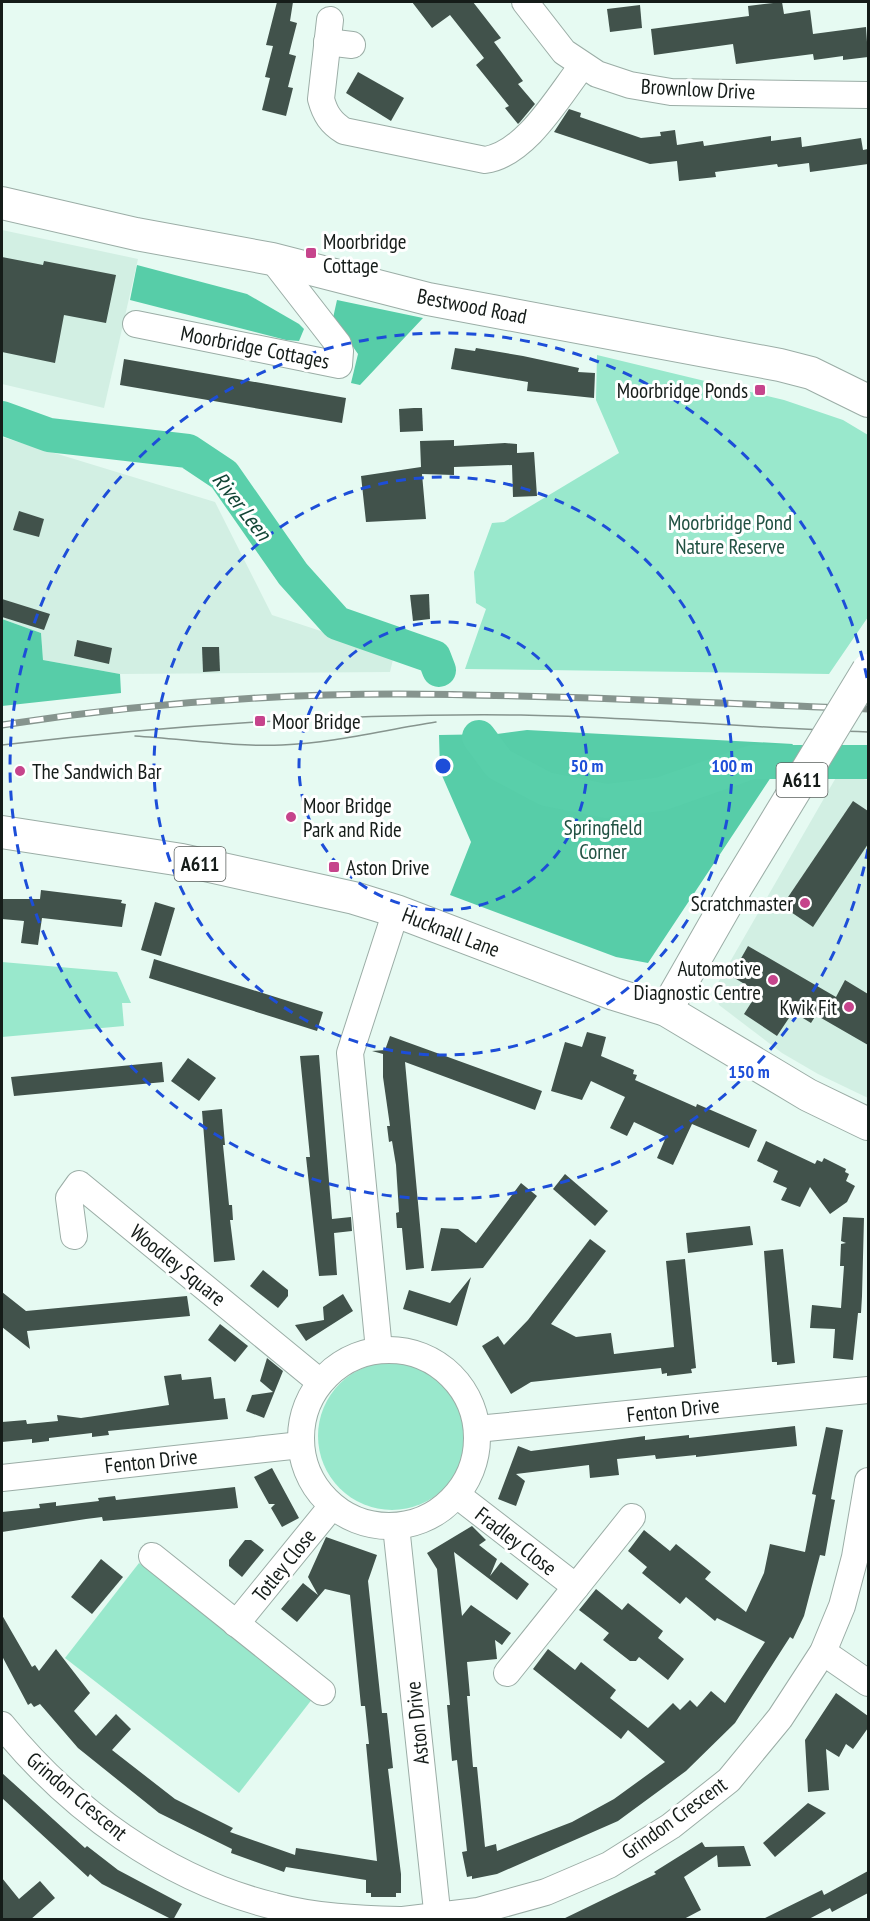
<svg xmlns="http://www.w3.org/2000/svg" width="870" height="1921" font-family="'PT Sans Narrow',sans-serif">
<rect width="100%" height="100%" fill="#e6faf2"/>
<!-- built -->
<g fill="#d2efe3">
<path d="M2,230L138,259L104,408L2,384Z"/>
<path d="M2,437L215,502L272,615L394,655L390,672L120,674L43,660L41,633L2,619Z"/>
<path d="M838,774L868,780V1098L818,1074L782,1053L719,1005L715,988Z"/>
</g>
<!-- green -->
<g fill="#99e8cc">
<path d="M597,355L784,400L843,420L868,435V617L829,674L465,669L486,609L476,603L474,572L492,523L504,522L619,453L596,400Z"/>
<path d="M2,962L117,972L131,1003H122L124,1026L2,1037Z"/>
<circle cx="392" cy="1436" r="74"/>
<path d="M139,1563L313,1698L239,1793L65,1658Z"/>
</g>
<!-- forest -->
<g fill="#57cda8">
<path d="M137,265L247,294L299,324L304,329L299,341L286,340L130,300Z"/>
<path d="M337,300L423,318L360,385L351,383L358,354L333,318Z"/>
<path d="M2,619L41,633L43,660L120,674L121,693L2,706Z"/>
<path d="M527,730L793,744L648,963L616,957L450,895L471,842L440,771L439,735L497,734Z"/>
</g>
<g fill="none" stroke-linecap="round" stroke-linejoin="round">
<!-- river -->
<g stroke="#59cfaa" stroke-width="34">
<path d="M2,418L49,435L188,451L224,475L293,574L337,623L434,657L439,670"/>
<path d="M479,737L499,764L546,789L606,801L661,794L752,762H868"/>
</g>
</g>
<!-- building -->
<g fill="#41524b">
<path d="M277,2H293L290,21L297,23L289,54L296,56L288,87L293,88L286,116L262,110L270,78L265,77L273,46L266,45Z"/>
<path d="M412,2H473L501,38L494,42L523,81L518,84L535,104L520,122L518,124L505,108L509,106L476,65L484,58L450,15L432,28Z"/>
<path d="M782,2L784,14L810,10L813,34L866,27L868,57L843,60V56L814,60L813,54L736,64L733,44L654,55L651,29L749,16L748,6Z"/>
<path d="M640,5L642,28L610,32L607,9Z"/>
<path d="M358,72L404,98L391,121L346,93Z"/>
<path d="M569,109L581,113L580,117L641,138L661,136L660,132L675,130L677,145L703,141L704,146L771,136V141L801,137L802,147L861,138L863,150L868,149V164L810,172L809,163L778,167L777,164L715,172L716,177L679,181L677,161L650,164L554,132Z"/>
<path d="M2,257L43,265L44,261L116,275L106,323L64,315L55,363L2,352Z"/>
<path d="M455,348L475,351L476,348L523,356L579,368L578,372L595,373L594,398L527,391L528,382L451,369Z"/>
<path d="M124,359L346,398L342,423L120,385Z"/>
<path d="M414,408H422L423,431L400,432L399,409Z"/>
<path d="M454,440V446L505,443L517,444V453L534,452L537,496L513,497L512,465L454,467V475L422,474L426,519L366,522L361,476L421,467L420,441Z"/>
<path d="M19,511L44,519L39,537L13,530Z"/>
<path d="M429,594L430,619L413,621L410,595Z"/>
<path d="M2,599L50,614L44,630L2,617Z"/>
<path d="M77,640L112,648L109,664L74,656Z"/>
<path d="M202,647H219L220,671L203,672Z"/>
<path d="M853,801L868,811V844L813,927L782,906Z"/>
<path d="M41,890L122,900L121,903L126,904L122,927L42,918L38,945L21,943L24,921L2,919V899H40Z"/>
<path d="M155,902L175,908L161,956L141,950Z"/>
<path d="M748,946L836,997L845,980L868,994V1045L816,1015L811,1023L793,1012L777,1036L744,1014L758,992L731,976Z"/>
<path d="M154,959L323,1012L317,1031L149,978Z"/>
<path d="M587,1032L606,1037L601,1056L634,1070L633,1074L637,1075L635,1080L696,1107L697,1104L757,1130L749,1148L692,1124L673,1165L657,1158L666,1137L634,1122L627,1136L610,1128L625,1097L591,1081L582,1100L551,1091L565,1042L582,1047Z"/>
<path d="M390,1036L542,1091L535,1110L405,1062L424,1268L406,1270L402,1228H397L396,1213L399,1212L396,1165L392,1141L389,1142L387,1126H390L383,1077V1054L372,1051L385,1050Z"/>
<path d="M319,1055L332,1219L351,1217L352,1231L334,1233L337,1275L319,1276L306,1157H310L300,1056Z"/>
<path d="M188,1058L216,1078L199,1101L171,1081Z"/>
<path d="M162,1062L164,1082L14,1096L11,1077Z"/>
<path d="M222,1109L225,1145H223L229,1205H232L233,1220H230L235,1260L214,1262L202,1111Z"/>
<path d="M766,1141L815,1164L817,1160L822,1162L824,1158L846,1169L845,1172L849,1174L846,1181L855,1186L847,1202L830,1214L810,1187L800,1207L781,1200L787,1188L773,1182L778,1171L757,1161Z"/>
<path d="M565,1174L608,1211L595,1226L553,1189Z"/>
<path d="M521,1183L537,1196L483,1268L431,1271L441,1228L458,1229L476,1243Z"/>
<path d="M843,1217L864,1218L862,1296L861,1313H858L853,1360L833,1358L835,1329L810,1328L812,1305L841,1308L844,1266H840L841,1244L846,1243L841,1241Z"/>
<path d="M750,1226L753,1245L688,1253L686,1233Z"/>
<path d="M590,1239L606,1251L551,1324L576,1337L611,1333L614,1354L674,1347L666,1261L685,1259L696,1368L691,1369L692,1373L667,1376V1373L662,1374L661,1368L531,1382L511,1394L482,1346L498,1336L504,1345L528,1320Z"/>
<path d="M783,1249L795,1363L777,1365V1362H772L764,1251Z"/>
<path d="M263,1270L288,1290V1296L278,1308L250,1286Z"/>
<path d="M471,1277L457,1326L403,1309L409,1290L450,1303Z"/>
<path d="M2,1292L26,1311L187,1296L190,1316L27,1331L30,1349L2,1327Z"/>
<path d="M343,1294L353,1311L306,1341L295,1325L324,1320L323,1307Z"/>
<path d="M220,1324L248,1346L235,1362L208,1340Z"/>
<path d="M267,1358L283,1371L264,1418L246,1411L252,1395L273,1392L260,1381Z"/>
<path d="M181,1374L182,1380L211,1377L214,1399L225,1398L228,1419L108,1431L109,1435L92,1437V1433L49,1438V1441L32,1443V1439L2,1442V1422L26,1420L27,1424L58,1421L57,1415L81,1418L169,1405L164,1376Z"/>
<path d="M795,1426L797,1446L696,1457V1455L656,1459L655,1455L617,1459L619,1475L590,1478L589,1465L516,1474L525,1481L516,1506L498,1499L518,1446L531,1451L645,1436V1440L689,1435V1438Z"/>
<path d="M826,1427L843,1430L831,1499L835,1500L825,1556L820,1555L804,1616L793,1639L790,1637L735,1723L686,1771L618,1821L497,1874L472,1879V1876L467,1877L462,1852L467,1851L457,1760L452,1761L447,1705H450L437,1569L427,1553L472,1526L486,1540L479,1545L497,1559L490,1576L501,1562L529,1584L517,1600L454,1552L462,1616L471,1605L511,1633L502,1645L495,1640L497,1659L467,1662L470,1696H467L473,1767H477L485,1847L496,1844L497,1851L572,1822L614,1799L665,1762L628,1730L621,1739L533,1669L548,1649L575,1670L581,1662L616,1690L610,1698L648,1728L673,1703L680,1710L690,1700L697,1707L711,1691L725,1703L765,1642L717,1618L715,1621L686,1597L680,1604L642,1573L647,1567L628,1551L644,1530L670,1551L676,1544L711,1572L705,1579L746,1612L764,1573L770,1544L805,1552L816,1495L812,1494Z"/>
<path d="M272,1468L299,1518L282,1527L271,1508L275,1504H269L254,1477Z"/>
<path d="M235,1487L238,1508L103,1521L102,1517L86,1519L2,1532V1512L40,1508L39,1504L56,1502V1506L99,1501L98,1498L115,1496L116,1500Z"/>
<path d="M326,1537L377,1555L368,1581L382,1713H387L393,1768L388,1769L401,1874V1893H396V1897H371V1893H366V1880L286,1867L284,1872L231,1853L232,1849L159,1813L78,1748L40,1704L34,1707L31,1703L28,1705L2,1656V1615L32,1667L35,1665L39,1671L56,1649L90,1693L74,1711L96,1736L116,1714L131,1729L112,1750L175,1799L233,1828L230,1832L295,1855L296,1848L377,1861L366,1744H369L365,1706H361L350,1595L325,1589L297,1622L281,1609L303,1583L318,1595L308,1577Z"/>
<path d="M245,1540H251L264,1550L242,1577L229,1566V1560Z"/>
<path d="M101,1559L123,1577L92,1614L71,1597Z"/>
<path d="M596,1589L622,1610L628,1603L663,1631L658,1638L684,1659L668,1680L639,1657L636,1661H630L603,1640L609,1633L579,1610Z"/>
<path d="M836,1693L868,1716V1728L853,1749L846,1744L839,1757L826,1749L829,1790L808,1792L805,1740Z"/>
<path d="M2,1773L85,1848L87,1846L118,1870L182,1904L173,1920L102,1884L90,1874L88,1877L2,1798Z"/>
<path d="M808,1803L826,1813L775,1857L763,1843Z"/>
<path d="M702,1842L705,1847L744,1846L751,1866L718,1867L717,1855L684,1877L701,1910L682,1920H561L656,1874L654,1872Z"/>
<path d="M868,1871V1893L832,1912L830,1908L807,1920H761L822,1890L824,1895Z"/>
<path d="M2,1878L19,1899L40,1881L55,1898L30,1920H2Z"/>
</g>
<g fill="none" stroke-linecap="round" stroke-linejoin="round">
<defs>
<g id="minor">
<path d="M525,2L564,52L597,74L630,85L671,92L868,95"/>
<path d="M330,20L321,99C325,114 331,123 344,131L485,160C526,154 558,97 582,66"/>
<path d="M327,42L352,45"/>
<path d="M136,324L339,365L340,351L338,344L272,259"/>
<path d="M74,1236L69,1198L79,1184L320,1382"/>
<circle cx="389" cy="1438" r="88"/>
<path d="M379,1350L350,1053L396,911"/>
<path d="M477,1429L868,1390"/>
<path d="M2,1478L301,1445"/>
<path d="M457,1495L576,1587"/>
<path d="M396,1526L438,1920"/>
<path d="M152,1556L322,1692"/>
<path d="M236,1624L332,1506"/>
<path d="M823,1652L868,1683"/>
<path d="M507,1673L632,1517"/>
<path d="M2,1725C70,1809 167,1880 274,1906C315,1917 358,1919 400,1920"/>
<path d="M403,1920L478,1911L546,1892L609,1865L671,1826L729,1780L780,1718L823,1652L842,1606L855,1557L868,1481"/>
</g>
<g id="major">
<path d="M2,203L136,234L272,259L428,299L780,365L811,373L868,401"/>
<path d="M2,832L182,860L354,898L396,911L614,994L666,1010L808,1095L868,1124"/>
<path d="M666,1010L735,889"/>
</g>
</defs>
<!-- minor casing -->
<use href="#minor" stroke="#9bada6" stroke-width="28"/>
<!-- major casing -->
<use href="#major" stroke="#9bada6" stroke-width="34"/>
<!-- minor -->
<use href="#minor" stroke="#fff" stroke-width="26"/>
<!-- major -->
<use href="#major" stroke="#fff" stroke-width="32"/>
<!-- tram -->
<g stroke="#86948e" stroke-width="1.5">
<path d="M135,736C184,739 233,747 282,745C334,743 384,730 436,722"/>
<path d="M2,745C174,725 347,713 521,715C637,717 752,728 868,732"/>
</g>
<defs>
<path id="rail" d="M2,725C132,705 267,694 398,694C555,695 712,703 868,709"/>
</defs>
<!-- rail casing -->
<use href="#rail" stroke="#86948e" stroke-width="7"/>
<!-- rail -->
<use href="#rail" stroke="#fff" stroke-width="4.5" stroke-dasharray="14" stroke-linecap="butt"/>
<defs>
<path id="major-bridge" d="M735,889L868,670"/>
</defs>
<!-- major-bridge casing -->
<use href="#major-bridge" stroke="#9bada6" stroke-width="34" stroke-linecap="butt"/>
<!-- major-bridge -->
<use href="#major-bridge" stroke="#fff" stroke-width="32"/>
</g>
<!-- distance rings -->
<g fill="none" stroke="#1d4ed8" stroke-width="3" stroke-dasharray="10 8">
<circle cx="443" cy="766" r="144"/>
<circle cx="443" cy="766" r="289"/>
<path d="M868 849A433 433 0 1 1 868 683"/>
</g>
<!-- markers -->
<g fill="#c6448c" stroke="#fff" stroke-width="2">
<rect x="305" y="247" width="12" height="12" rx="3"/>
<rect x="754" y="384" width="12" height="12" rx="3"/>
<rect x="254" y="715" width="12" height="12" rx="3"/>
<circle cx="20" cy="771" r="6"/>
<circle cx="291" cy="817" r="6"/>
<rect x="328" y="861" width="12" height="12" rx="3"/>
<circle cx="805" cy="903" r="6"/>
<circle cx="773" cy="980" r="6"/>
<circle cx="849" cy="1007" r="6"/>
</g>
<g text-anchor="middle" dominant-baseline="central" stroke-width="6" stroke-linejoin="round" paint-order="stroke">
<!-- shield labels -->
<g fill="#fff" stroke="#5b605e" stroke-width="1.5">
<rect x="776.5" y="763" width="51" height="34" rx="4.5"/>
<rect x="174.5" y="847" width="51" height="34" rx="4.5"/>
</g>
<g font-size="20" font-weight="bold" fill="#151c19">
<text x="802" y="780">A611</text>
<text x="200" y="864">A611</text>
</g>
<!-- street labels -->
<g font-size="21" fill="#151c19" stroke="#fff">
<text transform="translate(698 89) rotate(3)">Brownlow Drive</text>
<text transform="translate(472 306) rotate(11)">Bestwood Road</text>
<text transform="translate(255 347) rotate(11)">Moorbridge Cottages</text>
<text transform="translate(451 932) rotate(21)">Hucknall Lane</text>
<text transform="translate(178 1265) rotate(39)">Woodley Square</text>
<text transform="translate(673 1410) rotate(-6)">Fenton Drive</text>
<text transform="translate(151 1461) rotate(-6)">Fenton Drive</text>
<text transform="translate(516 1541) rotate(38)">Fradley Close</text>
<text transform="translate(284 1565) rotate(-51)">Totley Close</text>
<text transform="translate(417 1723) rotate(-96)">Aston Drive</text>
<text transform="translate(77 1796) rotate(40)">Grindon Crescent</text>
<text transform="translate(674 1818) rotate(-36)">Grindon Crescent</text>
</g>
<!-- poi labels -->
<g font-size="21" fill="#151c19" stroke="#fff" text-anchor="start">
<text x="323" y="241">Moorbridge<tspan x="323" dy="24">Cottage</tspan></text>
<text x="748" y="390" text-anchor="end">Moorbridge Ponds</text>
<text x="272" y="721">Moor Bridge</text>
<text x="32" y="771">The Sandwich Bar</text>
<text x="303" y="805">Moor Bridge<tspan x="303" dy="24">Park and Ride</tspan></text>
<text x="346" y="867">Aston Drive</text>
<text x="793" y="903" text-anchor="end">Scratchmaster</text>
<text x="761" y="968" text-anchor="end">Automotive<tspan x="761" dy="24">Diagnostic Centre</tspan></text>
<text x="837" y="1007" text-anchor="end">Kwik Fit</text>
</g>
<!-- park labels -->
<g font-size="21" fill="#215243" stroke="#fff">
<text x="730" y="522">Moorbridge Pond<tspan x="730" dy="24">Nature Reserve</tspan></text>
<text x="603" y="827">Springfield<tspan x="603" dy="24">Corner</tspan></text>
</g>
<!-- water labels -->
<g font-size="22" font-style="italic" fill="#124536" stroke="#fff">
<text transform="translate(242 506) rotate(52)">River Leen</text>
</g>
</g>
<circle cx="443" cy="766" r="9" fill="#1d4ed8" stroke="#fff" stroke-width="3"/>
<g font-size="18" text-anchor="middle" font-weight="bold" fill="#1d4ed8" stroke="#fff" stroke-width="6" stroke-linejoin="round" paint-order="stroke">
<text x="587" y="772">50 m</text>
<text x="732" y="772">100 m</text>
<text x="749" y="1078">150 m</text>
</g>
<!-- border -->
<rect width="870" height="1921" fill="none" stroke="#151c19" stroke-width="6"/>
</svg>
